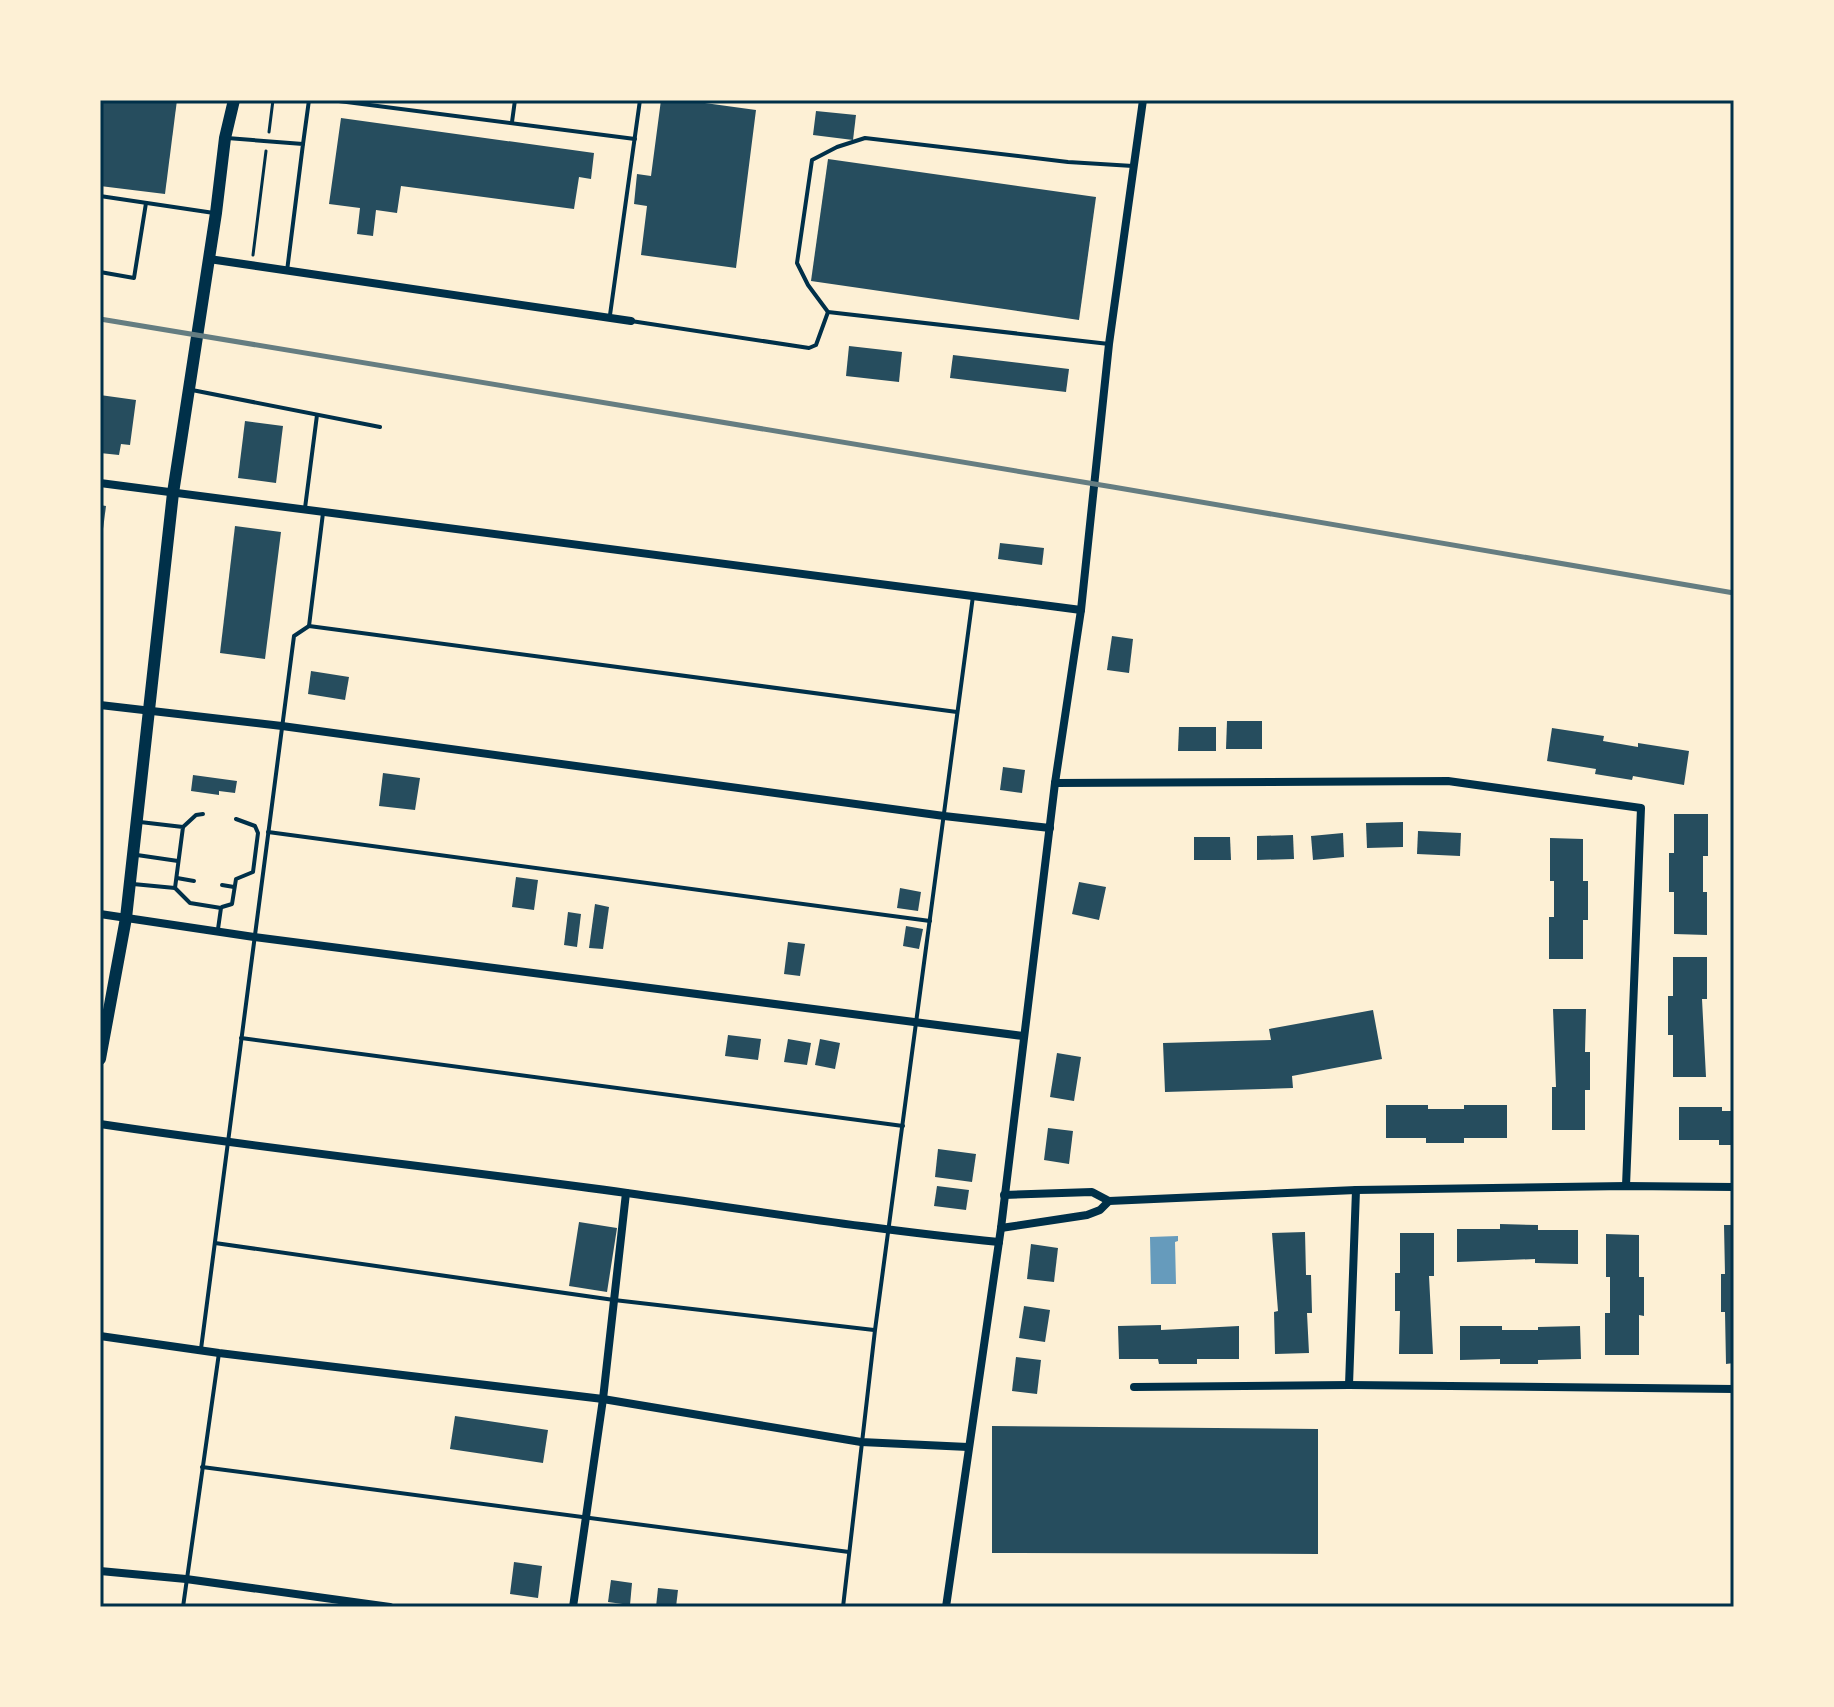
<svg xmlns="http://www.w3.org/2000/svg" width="1834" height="1707" font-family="Lora,serif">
<rect width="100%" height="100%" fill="#fdf0d5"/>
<!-- water -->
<path fill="#669bbc" d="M1178,1236V1241L1175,1242L1176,1284H1151L1150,1237Z"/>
<!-- building -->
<g fill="#264d5e">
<path d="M100,100H177L165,194L100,186Z"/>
<path d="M661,100H683L756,110L736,268L641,255L647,206L634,204L637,174L651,176Z"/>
<path d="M816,111L856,115L853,140L813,135Z"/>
<path d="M341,118L594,153L591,179L579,177L574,209L401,186L397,213L376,210L373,236L357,234L360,208L329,204Z"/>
<path d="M828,159L1096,197L1079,320L811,281Z"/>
<path d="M849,346L902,352L899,382L846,376Z"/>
<path d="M953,355L1069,369L1066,392L950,378Z"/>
<path d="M100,395L136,400L130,445L121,444L119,455L100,453Z"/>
<path d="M245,421L283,426L276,483L238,478Z"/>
<path d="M100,505L106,506L102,537L100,536Z"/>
<path d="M235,526L281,532L265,659L220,653Z"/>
<path d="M1000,543L1044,548L1042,565L998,559Z"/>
<path d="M1112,636L1133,639L1129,673L1107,670Z"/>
<path d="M311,671L349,677L345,700L308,694Z"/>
<path d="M1227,721H1262V749H1226Z"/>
<path d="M1179,727H1216V751H1178Z"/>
<path d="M1552,728L1604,736L1603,741L1638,747V743L1689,751L1684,785L1633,776L1632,780L1595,774L1596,769L1547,761Z"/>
<path d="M1003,767L1025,770L1022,793L1000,790Z"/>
<path d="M383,773L420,778L415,810L379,806Z"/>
<path d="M193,775L237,781L235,793L219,791V795L191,791Z"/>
<path d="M1674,814H1708V856H1703V892H1707V935L1674,934V892H1669V853H1674Z"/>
<path d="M1403,822V847L1367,848L1366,823Z"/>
<path d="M1418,831L1461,833L1460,856L1417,854Z"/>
<path d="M1343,833L1344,857L1313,860L1311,836Z"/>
<path d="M1293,835L1294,859L1257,860V836Z"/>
<path d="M1194,837H1230L1231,860H1194Z"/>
<path d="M1550,838L1583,839V881H1588V920H1583V959H1549V917H1554V881H1550Z"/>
<path d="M516,877L538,880L534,910L512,907Z"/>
<path d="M1079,882L1106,887L1099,920L1072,914Z"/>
<path d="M900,888L921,892L918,911L897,908Z"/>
<path d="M595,904L609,907L603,949L589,948Z"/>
<path d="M568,912L581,914L577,947L564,945Z"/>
<path d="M906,926L923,929L919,949L903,946Z"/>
<path d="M788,942L805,944L800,976L784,974Z"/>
<path d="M1673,957H1707V999H1702L1706,1077H1673V1035H1668V996H1673Z"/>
<path d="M1553,1009H1586L1585,1052H1590V1090H1585V1130H1552V1087H1556Z"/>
<path d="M1373,1010L1382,1059L1292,1076L1293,1088L1165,1092L1163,1043L1271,1040L1269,1029Z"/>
<path d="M728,1035L761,1039L758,1060L725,1056Z"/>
<path d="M788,1039L811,1043L807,1065L784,1062Z"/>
<path d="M820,1039L840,1043L835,1069L815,1065Z"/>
<path d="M1057,1053L1081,1057L1074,1101L1050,1097Z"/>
<path d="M1386,1105H1428V1109H1464V1105H1507V1138H1464V1143H1426V1138H1386Z"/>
<path d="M1679,1107H1722V1111H1734V1145H1719V1140H1679Z"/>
<path d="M1048,1128L1073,1131L1069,1164L1044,1160Z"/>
<path d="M938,1149L976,1154L972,1182L935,1177Z"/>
<path d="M937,1186L969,1190L966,1210L934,1206Z"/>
<path d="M579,1222L617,1228L607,1292L569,1286Z"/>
<path d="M1500,1224L1538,1225V1230H1578V1264L1535,1263V1259L1457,1262V1229H1500Z"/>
<path d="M1724,1225H1734V1363L1726,1364L1725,1312H1721V1274H1725Z"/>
<path d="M1305,1232L1306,1275H1311L1312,1313H1307L1309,1353L1275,1354L1274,1312L1278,1311L1272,1233Z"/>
<path d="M1400,1233H1434V1276H1429L1433,1354H1399L1400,1311H1395V1273H1400Z"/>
<path d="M1606,1234L1639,1235V1277H1644V1316L1639,1315V1355H1605V1313H1610V1277H1606Z"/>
<path d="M1031,1244L1058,1248L1054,1282L1027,1279Z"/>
<path d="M1024,1306L1050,1310L1045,1342L1019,1338Z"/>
<path d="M1161,1325V1330L1239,1326V1359H1197V1364H1159L1158,1359H1119L1118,1326Z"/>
<path d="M1460,1326H1502V1330H1538V1327L1580,1326L1581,1359L1538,1360V1364H1500V1359L1460,1360Z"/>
<path d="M1016,1357L1041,1360L1037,1394L1012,1391Z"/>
<path d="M455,1416L548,1430L543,1463L450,1449Z"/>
<path d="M992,1426L1318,1429V1554L992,1553Z"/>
<path d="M514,1562L542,1566L538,1598L510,1594Z"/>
<path d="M611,1580L632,1583L630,1605L608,1602Z"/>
<path d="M658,1588L678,1590L676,1607H656Z"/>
</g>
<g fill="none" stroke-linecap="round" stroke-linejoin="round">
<!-- path -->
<g stroke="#003049" stroke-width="3">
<path d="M269,132L273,100"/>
<path d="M253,255L266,151"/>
</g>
<!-- service -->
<g stroke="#003049" stroke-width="4">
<path d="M331,100L635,139"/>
<path d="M512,122L515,100"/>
<path d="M227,138L303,144L287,271"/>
<path d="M303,144L309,100"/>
<path d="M100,196L214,213"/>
<path d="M100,272L134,278L146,203"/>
<path d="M610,315L640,100"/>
<path d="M631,321L809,348L816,345L828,312"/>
<path d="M1109,344L828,312L808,285L797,263L812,160L837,147L865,138L1068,162L1133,166"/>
<path d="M192,390L380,427"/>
<path d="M305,508L317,415"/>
<path d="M309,626L323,513"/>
<path d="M140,822L183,827L175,888L190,903L221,908L218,929"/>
<path d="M183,827L196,815L203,814"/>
<path d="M268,832L930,921"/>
<path d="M137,855L178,861"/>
<path d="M177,878L194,881"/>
<path d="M133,884L175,888"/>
<path d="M222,885L234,887"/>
<path d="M222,907L232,904L236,879L253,872L258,833L255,826L236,819"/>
<path d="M241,1038L903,1126"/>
<path d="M215,1243L614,1300L874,1330"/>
<path d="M201,1349L294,636L309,626L957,712"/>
<path d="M202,1467L849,1552"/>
<path d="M183,1607L219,1353"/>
<path d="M843,1607L875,1330L973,596"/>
</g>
<!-- minor -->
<g stroke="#003049" stroke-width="8">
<path d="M209,259L631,321"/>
<path d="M100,483L1081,610"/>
<path d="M100,705L282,726L944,816L1050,828"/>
<path d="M1055,783L1448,781L1641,808L1626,1186"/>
<path d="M100,914L254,937L1023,1036"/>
<path d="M100,1124C275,1150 452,1169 627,1193C751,1210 874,1230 999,1242"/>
<path d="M1004,1195L1092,1192L1109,1201"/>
<path d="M1001,1228L1087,1215L1100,1210L1109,1201L1356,1190L1626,1186L1734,1187"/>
<path d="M100,1336L219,1353L603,1399L861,1442L968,1447"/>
<path d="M1349,1385L1356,1190"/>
<path d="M1134,1387L1349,1385L1734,1389"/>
<path d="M100,1571L186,1579L390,1607"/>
<path d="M573,1607L603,1399L626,1193"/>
<path d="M946,1607L1001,1228L1055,783L1081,610L1109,344L1143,100"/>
</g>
<!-- primary -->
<path stroke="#003049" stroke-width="12" d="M100,1059L126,918L173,493L216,213L225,138L234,100"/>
<!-- rail -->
<path stroke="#657d81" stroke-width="5" d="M100,319L1113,487L1734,593"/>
</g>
<!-- border -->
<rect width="1834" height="1707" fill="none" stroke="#fdf0d5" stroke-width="204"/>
<rect x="102" y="102" width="1630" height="1503" fill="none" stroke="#003049" stroke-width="3"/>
</svg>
